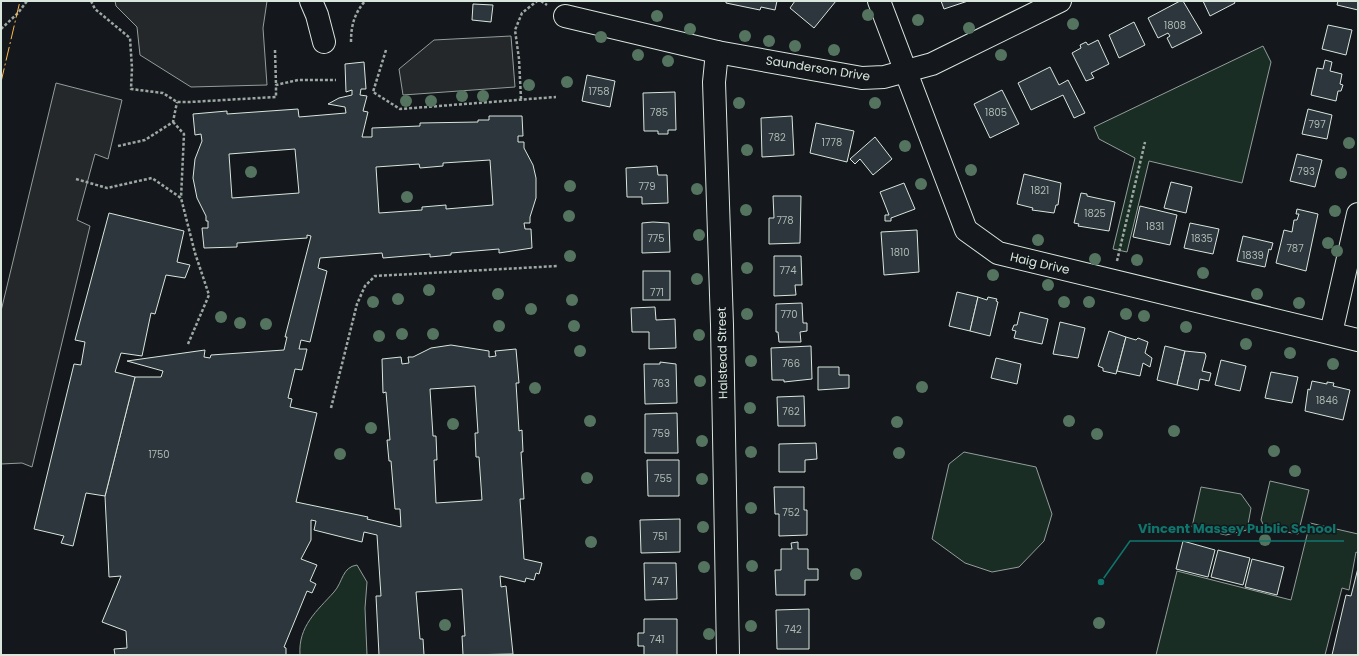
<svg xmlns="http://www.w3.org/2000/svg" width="1359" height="656" font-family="Poppins,sans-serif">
<rect width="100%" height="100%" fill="#14181c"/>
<!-- green -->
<g fill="#1a2d24" stroke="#939e99">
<path d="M1263,46L1271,62L1242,183L1149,161L1127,252L1113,249L1135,158L1099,139L1094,127Z"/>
<path d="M964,452L1036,467L1052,514L1044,541L1019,567L992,572L965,563L932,539L949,464Z"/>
<path d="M1270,481L1309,490L1298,534L1265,528L1261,520Z"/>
<path d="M1201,487L1241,494L1251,508L1247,530L1226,535L1192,527Z"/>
<path d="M1310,523L1358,534V553L1356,552L1349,590L1342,588L1325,655H1156L1177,571L1291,600Z"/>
<path d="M357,565L367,582L365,608L367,655H300C298,626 317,611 334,592C343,582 342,567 357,565Z"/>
</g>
<!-- parking -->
<g fill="#24282b" stroke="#939e99">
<path d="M115,1H267L263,28L267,85L191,87L140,55L137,27L116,6Z"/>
<path d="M511,36L515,87L403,95L399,69L434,40Z"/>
<path d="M56,83L122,100L108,159L95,154L77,220L90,226L32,467L22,463L1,464V311Z"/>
</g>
<!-- building -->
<g fill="#2c363c" stroke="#d8e6dc" fill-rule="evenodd">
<path d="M726,1H777L775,10L761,7L760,10L726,3Z"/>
<path d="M795,1H836L814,28L790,8Z"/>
<path d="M941,1H968L944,9Z"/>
<path d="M1180,1H1183L1202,33L1172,48L1167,38L1170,36L1168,33L1158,38L1148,18Z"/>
<path d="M1203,1H1234L1235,3L1210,16Z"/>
<path d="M1338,1H1358V10L1337,5Z"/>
<path d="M473,4L493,5L491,22L472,20Z"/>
<path d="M1134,22L1145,45L1119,58L1109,35Z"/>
<path d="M1328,25L1352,30L1346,55L1322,49Z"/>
<path d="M1098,40L1109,64L1091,73L1094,78L1086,81L1072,53L1081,48L1080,45L1086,42L1088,45Z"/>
<path d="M1325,60L1332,62L1330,71L1342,74L1340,84L1343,85L1341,91H1338L1336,101L1311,95L1317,68L1323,69Z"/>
<path d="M364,62L366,89H361L360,95L367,96L363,111L368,112L362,137H372V128L420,126V123L478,122V120H489V116H522L523,136H518V142H524V148L533,165L536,178V198L530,217V223H524L525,229H531L532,248L499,253V249L451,253V255L430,257V254L383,258L382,253L320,258L318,268L327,271L310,342L301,340L299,349H307L302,370L295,369L288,398L292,399L290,407L317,413L296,502L368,517L367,519L401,527L400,509H395L391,461H389L387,440H390L386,392L383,393L382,359L401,357L402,364L409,363L408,357H413L431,348L451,345L489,351V357L496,356L495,351L516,349L519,383H516L519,431L522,430L523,452H521L524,499H520L524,559L542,563L539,574L536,573L534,580L526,578L525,582L500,576L501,587L506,586L513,654L463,655L462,636H465L462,589L416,592L420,639H423L424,655H379L376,596H381L377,535L364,532L362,542L314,530L316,521L311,520V540L301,559L317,565L310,581L316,584L312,593L307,591L284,647L286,648V655H115L114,649L127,648L126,631L102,622L121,576L109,577L105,496L135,377H161L163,371L127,361L205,350L204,357L210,358L211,355L284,350L287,337H285L311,236L307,235V238L237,243V247L204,248L202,228H208V221H206V216L197,198L193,178L195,159L202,141L201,134L195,135L193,114L227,111V114L298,109L299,117L346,113L345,107L328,104L339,98L352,95V90L346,92L345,64ZM295,149L299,193L232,198L229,154ZM490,160L493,205L446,209V205L422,207V210L379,213L376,167L419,164L420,168L443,166V163ZM475,386L478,433H475L476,457H479L482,500L436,503L434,460H437L436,436H433L430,389Z"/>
<path d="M1050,67L1059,85L1068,80L1085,113L1074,118L1063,95L1031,110L1018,83Z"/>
<path d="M587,75L615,81L610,107L582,101Z"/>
<path d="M1002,90L1019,124L990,138L974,104Z"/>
<path d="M675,92L676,130H668V134H658V131H644L643,93Z"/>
<path d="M1308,109L1332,115L1327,139L1302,134Z"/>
<path d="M792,116L794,155L762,157L761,118Z"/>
<path d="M816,123L854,131L847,162L810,153Z"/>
<path d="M875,137L892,159L873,175L860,159L855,164L850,159Z"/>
<path d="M1297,154L1322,160L1315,187L1290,181Z"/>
<path d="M657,166L658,175H667L668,203L642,204V197H627L626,168Z"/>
<path d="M1024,174L1061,183L1058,205H1056L1054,213L1032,210L1033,208L1017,204Z"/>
<path d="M1171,182L1192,187L1186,213L1164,208Z"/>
<path d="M904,183L915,209L891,218V221H885V215H889L880,192Z"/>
<path d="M1081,193L1087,194V196L1115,202L1109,231L1078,226L1079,224L1074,223Z"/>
<path d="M773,196H801L800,243L769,244V218H774Z"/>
<path d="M1140,206L1177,215L1170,245L1133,237Z"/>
<path d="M1297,209L1318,214L1306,271L1276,263L1284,230L1292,232L1294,220H1297L1299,214H1296Z"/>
<path d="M109,213L184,231L177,262L190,265L185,278L166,275L155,314L151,313L142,356L121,353L115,372L135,377L105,496L86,493L73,546L61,543L64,536L34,529L74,364L81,365L85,342L75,340Z"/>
<path d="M653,222L669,223L670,252L642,253V223Z"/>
<path d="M1190,223L1219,229L1213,254L1184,248Z"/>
<path d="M917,230L919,272L884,275L881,232Z"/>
<path d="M1243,236L1273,243L1271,250L1269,249L1265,267L1237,261Z"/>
<path d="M774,256H801L802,285H795L796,295L774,296Z"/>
<rect x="643" y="271" width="27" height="29"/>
<path d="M957,292L978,297L970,331L949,326Z"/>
<path d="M978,297L987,300L988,297L997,299L996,301L998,302L990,336L970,331Z"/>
<path d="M802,303L803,323H807V331L800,332L801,342H779L778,332H776V304Z"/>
<path d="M655,307L656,320L675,319L676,348L649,349V332H632L631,308Z"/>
<path d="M1020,312L1048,319L1042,344L1014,338L1016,331L1012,330L1014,325H1017Z"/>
<path d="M1060,322L1085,328L1078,358L1053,354Z"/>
<path d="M1109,331L1126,337L1116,374L1103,371V368L1098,366Z"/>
<path d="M1126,337L1136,340L1138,338L1148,342L1145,353L1152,358L1150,367L1143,363L1140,376L1117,371Z"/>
<path d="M811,346L812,379L784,382V380H772L771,348Z"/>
<path d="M1165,346L1185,351L1177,385L1157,380Z"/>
<path d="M1185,351L1205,353L1206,356L1202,371L1211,373L1209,381L1200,379L1198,390L1177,385Z"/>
<path d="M996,358L1021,364L1017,384L991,378Z"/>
<path d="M1221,360L1246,366L1240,391L1215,385Z"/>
<path d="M660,362L676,364L677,403L645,404L644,364H660Z"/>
<path d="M818,367H839V375H849V388L818,390Z"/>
<path d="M1271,372L1298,377L1292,403L1265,398Z"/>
<path d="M1312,381L1327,384V382L1334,383L1333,386L1350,390L1343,420L1305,411L1308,389L1310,390Z"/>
<path d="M804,396L805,426H778L777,397Z"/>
<path d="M677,413L678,453H645V414Z"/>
<path d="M816,443L817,459L805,460V472H779V444Z"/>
<path d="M647,460H679V496H648Z"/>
<path d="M774,487H804V510H807V535L779,536V514H775Z"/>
<path d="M680,519V552L641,553L640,520Z"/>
<path d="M1183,541L1215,550L1208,577L1176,569Z"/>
<path d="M798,542V549H808V569H818V580H805V595H776L775,570H781V549H792L791,543Z"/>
<path d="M1218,550L1250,558L1243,585L1211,577Z"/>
<path d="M1252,559L1284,567L1277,595L1245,587Z"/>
<path d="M644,563H676L677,599L645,600Z"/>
<path d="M1358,568V655H1332L1346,595L1351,596Z"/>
<path d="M809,609V649H777L776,610Z"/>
<path d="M644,619H677V655H644V646H638V633H644Z"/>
</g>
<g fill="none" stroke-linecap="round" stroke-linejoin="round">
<defs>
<g id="minor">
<path d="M311,1L317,15L324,42"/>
<path d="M879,1L966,230L998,253L1358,340"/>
<path d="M565,16L717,52L862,78L884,77L932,64L1060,1"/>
<path d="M717,52L714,82L722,325L728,655"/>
<path d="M1331,333L1358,214"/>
</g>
</defs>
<!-- minor casing -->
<use href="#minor" stroke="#d8e6dc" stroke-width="24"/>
<!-- path -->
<g stroke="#9da8a2" stroke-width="2.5" stroke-dasharray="3 2" stroke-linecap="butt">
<path d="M91,1L95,9L130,38L132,68L131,89L163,93L177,102H190L276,97V85L298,80H336"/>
<path d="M541,1L547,5"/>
<path d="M1,29L18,13L27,1"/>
<path d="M351,42C351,26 354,14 365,1"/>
<path d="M275,50L276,85"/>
<path d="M386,50L373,92L400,109L556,97"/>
<path d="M521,99L519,59L515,30L522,13L537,1"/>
<path d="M173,122L184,134L181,198"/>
<path d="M118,146L145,140L173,122L177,102"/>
<path d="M76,179L107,188L152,178L181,198L195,253L209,295L188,344"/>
<path d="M1117,261L1145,142"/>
<path d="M331,408L357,304L365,286L375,276L558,266"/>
</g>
<!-- minor -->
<use href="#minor" stroke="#14181c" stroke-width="22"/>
<!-- power -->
<path stroke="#ffb74d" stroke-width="1" stroke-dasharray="14 3 2 3" stroke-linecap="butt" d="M1,82L20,1"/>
</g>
<!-- trees -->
<g fill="#55745f">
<circle cx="868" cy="15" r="6"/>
<circle cx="657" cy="16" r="6"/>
<circle cx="918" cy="20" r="6"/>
<circle cx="1073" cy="24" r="6"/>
<circle cx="969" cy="28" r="6"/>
<circle cx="690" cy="29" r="6"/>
<circle cx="745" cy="36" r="6"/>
<circle cx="601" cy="37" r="6"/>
<circle cx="769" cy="41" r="6"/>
<circle cx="795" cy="46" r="6"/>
<circle cx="834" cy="50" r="6"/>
<circle cx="638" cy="55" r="6"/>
<circle cx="1001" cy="55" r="6"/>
<circle cx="668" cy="61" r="6"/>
<circle cx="567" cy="82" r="6"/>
<circle cx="529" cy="85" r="6"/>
<circle cx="462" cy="96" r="6"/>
<circle cx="483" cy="96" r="6"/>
<circle cx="406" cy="101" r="6"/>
<circle cx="431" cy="101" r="6"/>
<circle cx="739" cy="103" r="6"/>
<circle cx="875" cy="103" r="6"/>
<circle cx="1349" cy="143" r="6"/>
<circle cx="905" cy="146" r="6"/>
<circle cx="747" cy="150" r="6"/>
<circle cx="971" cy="170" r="6"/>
<circle cx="251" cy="172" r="6"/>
<circle cx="1341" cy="173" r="6"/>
<circle cx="921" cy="184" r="6"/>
<circle cx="570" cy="186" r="6"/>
<circle cx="697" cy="189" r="6"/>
<circle cx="407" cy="197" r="6"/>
<circle cx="746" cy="210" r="6"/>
<circle cx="1335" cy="211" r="6"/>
<circle cx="569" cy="216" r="6"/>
<circle cx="699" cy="235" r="6"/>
<circle cx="1038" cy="240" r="6"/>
<circle cx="1328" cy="243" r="6"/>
<circle cx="1337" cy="251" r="6"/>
<circle cx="570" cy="256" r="6"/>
<circle cx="1095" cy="259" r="6"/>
<circle cx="1137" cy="260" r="6"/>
<circle cx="747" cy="268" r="6"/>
<circle cx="1203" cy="273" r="6"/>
<circle cx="993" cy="275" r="6"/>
<circle cx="697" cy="279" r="6"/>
<circle cx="1048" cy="285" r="6"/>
<circle cx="429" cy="290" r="6"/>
<circle cx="498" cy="294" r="6"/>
<circle cx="1257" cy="294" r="6"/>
<circle cx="398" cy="299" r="6"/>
<circle cx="572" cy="300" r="6"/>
<circle cx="373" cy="302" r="6"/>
<circle cx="1064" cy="302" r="6"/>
<circle cx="1089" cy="302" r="6"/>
<circle cx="1299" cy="303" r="6"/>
<circle cx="531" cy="309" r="6"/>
<circle cx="747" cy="314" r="6"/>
<circle cx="1126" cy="314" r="6"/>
<circle cx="1144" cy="316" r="6"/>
<circle cx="221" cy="317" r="6"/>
<circle cx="240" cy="323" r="6"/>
<circle cx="266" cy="324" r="6"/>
<circle cx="499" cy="326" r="6"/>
<circle cx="574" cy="326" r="6"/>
<circle cx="1186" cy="327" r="6"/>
<circle cx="402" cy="334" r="6"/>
<circle cx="433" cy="334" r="6"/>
<circle cx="699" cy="335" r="6"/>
<circle cx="379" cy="336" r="6"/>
<circle cx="1246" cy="344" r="6"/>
<circle cx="580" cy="351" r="6"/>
<circle cx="1290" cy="353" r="6"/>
<circle cx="751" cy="361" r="6"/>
<circle cx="1333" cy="364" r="6"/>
<circle cx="700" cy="381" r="6"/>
<circle cx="922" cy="387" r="6"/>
<circle cx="535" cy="388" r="6"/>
<circle cx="750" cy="408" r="6"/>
<circle cx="590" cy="421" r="6"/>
<circle cx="1069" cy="421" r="6"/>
<circle cx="897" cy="422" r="6"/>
<circle cx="453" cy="424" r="6"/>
<circle cx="371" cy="428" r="6"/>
<circle cx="1174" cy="431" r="6"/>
<circle cx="1097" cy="434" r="6"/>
<circle cx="702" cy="441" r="6"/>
<circle cx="1274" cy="451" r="6"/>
<circle cx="751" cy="452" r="6"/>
<circle cx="899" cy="453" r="6"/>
<circle cx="340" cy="454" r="6"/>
<circle cx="1295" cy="471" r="6"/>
<circle cx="587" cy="478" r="6"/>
<circle cx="702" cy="479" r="6"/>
<circle cx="751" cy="508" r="6"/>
<circle cx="703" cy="527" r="6"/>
<circle cx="1265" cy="540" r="6"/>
<circle cx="591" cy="542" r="6"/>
<circle cx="752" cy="566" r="6"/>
<circle cx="704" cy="567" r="6"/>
<circle cx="856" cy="574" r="6"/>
<circle cx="1099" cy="623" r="6"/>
<circle cx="445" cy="625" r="6"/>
<circle cx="751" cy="626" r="6"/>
<circle cx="709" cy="634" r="6"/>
</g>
<g text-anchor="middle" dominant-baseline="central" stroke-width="3" stroke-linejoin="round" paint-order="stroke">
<!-- number labels -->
<g font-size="10" fill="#adbab4">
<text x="1175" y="25">1808</text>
<text x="599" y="91">1758</text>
<text x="659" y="112">785</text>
<text x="996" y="112">1805</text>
<text x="1317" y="124">797</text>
<text x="777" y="137">782</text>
<text x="832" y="142">1778</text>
<text x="1306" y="171">793</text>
<text x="647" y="186">779</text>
<text x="1040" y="190">1821</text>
<text x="1095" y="213">1825</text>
<text x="785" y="220">778</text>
<text x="1155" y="226">1831</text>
<text x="656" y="238">775</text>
<text x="1202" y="238">1835</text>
<text x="1295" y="248">787</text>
<text x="900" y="252">1810</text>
<text x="1253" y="255">1839</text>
<text x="788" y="270">774</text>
<text x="657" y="292">771</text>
<text x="789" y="314">770</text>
<text x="791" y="363">766</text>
<text x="661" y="383">763</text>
<text x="1327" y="400">1846</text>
<text x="791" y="411">762</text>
<text x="661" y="433">759</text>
<text x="159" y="454">1750</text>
<text x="663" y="478">755</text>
<text x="791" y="512">752</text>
<text x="660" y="536">751</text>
<text x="660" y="581">747</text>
<text x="793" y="629">742</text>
<text x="657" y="639">741</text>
</g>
<!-- street labels -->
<g font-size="12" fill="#d8e6dc" stroke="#14181c">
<text transform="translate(818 68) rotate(9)">Saunderson Drive</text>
<text transform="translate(1040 263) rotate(13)">Haig Drive</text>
<text transform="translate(722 353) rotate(-91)">Halstead Street</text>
</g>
</g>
<!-- callouts -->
<path fill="none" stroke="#0f766e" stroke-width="1.5" d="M1101 582L1130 541H1344"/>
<circle fill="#0f766e" stroke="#14181c" stroke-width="1.5" cx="1101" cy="582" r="4"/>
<g font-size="13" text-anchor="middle" font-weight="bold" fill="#0f766e" stroke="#14181c" stroke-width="3" stroke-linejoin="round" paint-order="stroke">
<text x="1237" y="533">Vincent Massey Public School</text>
</g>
<!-- border -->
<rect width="1359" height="656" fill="none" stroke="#d8e6dc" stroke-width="4"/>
</svg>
